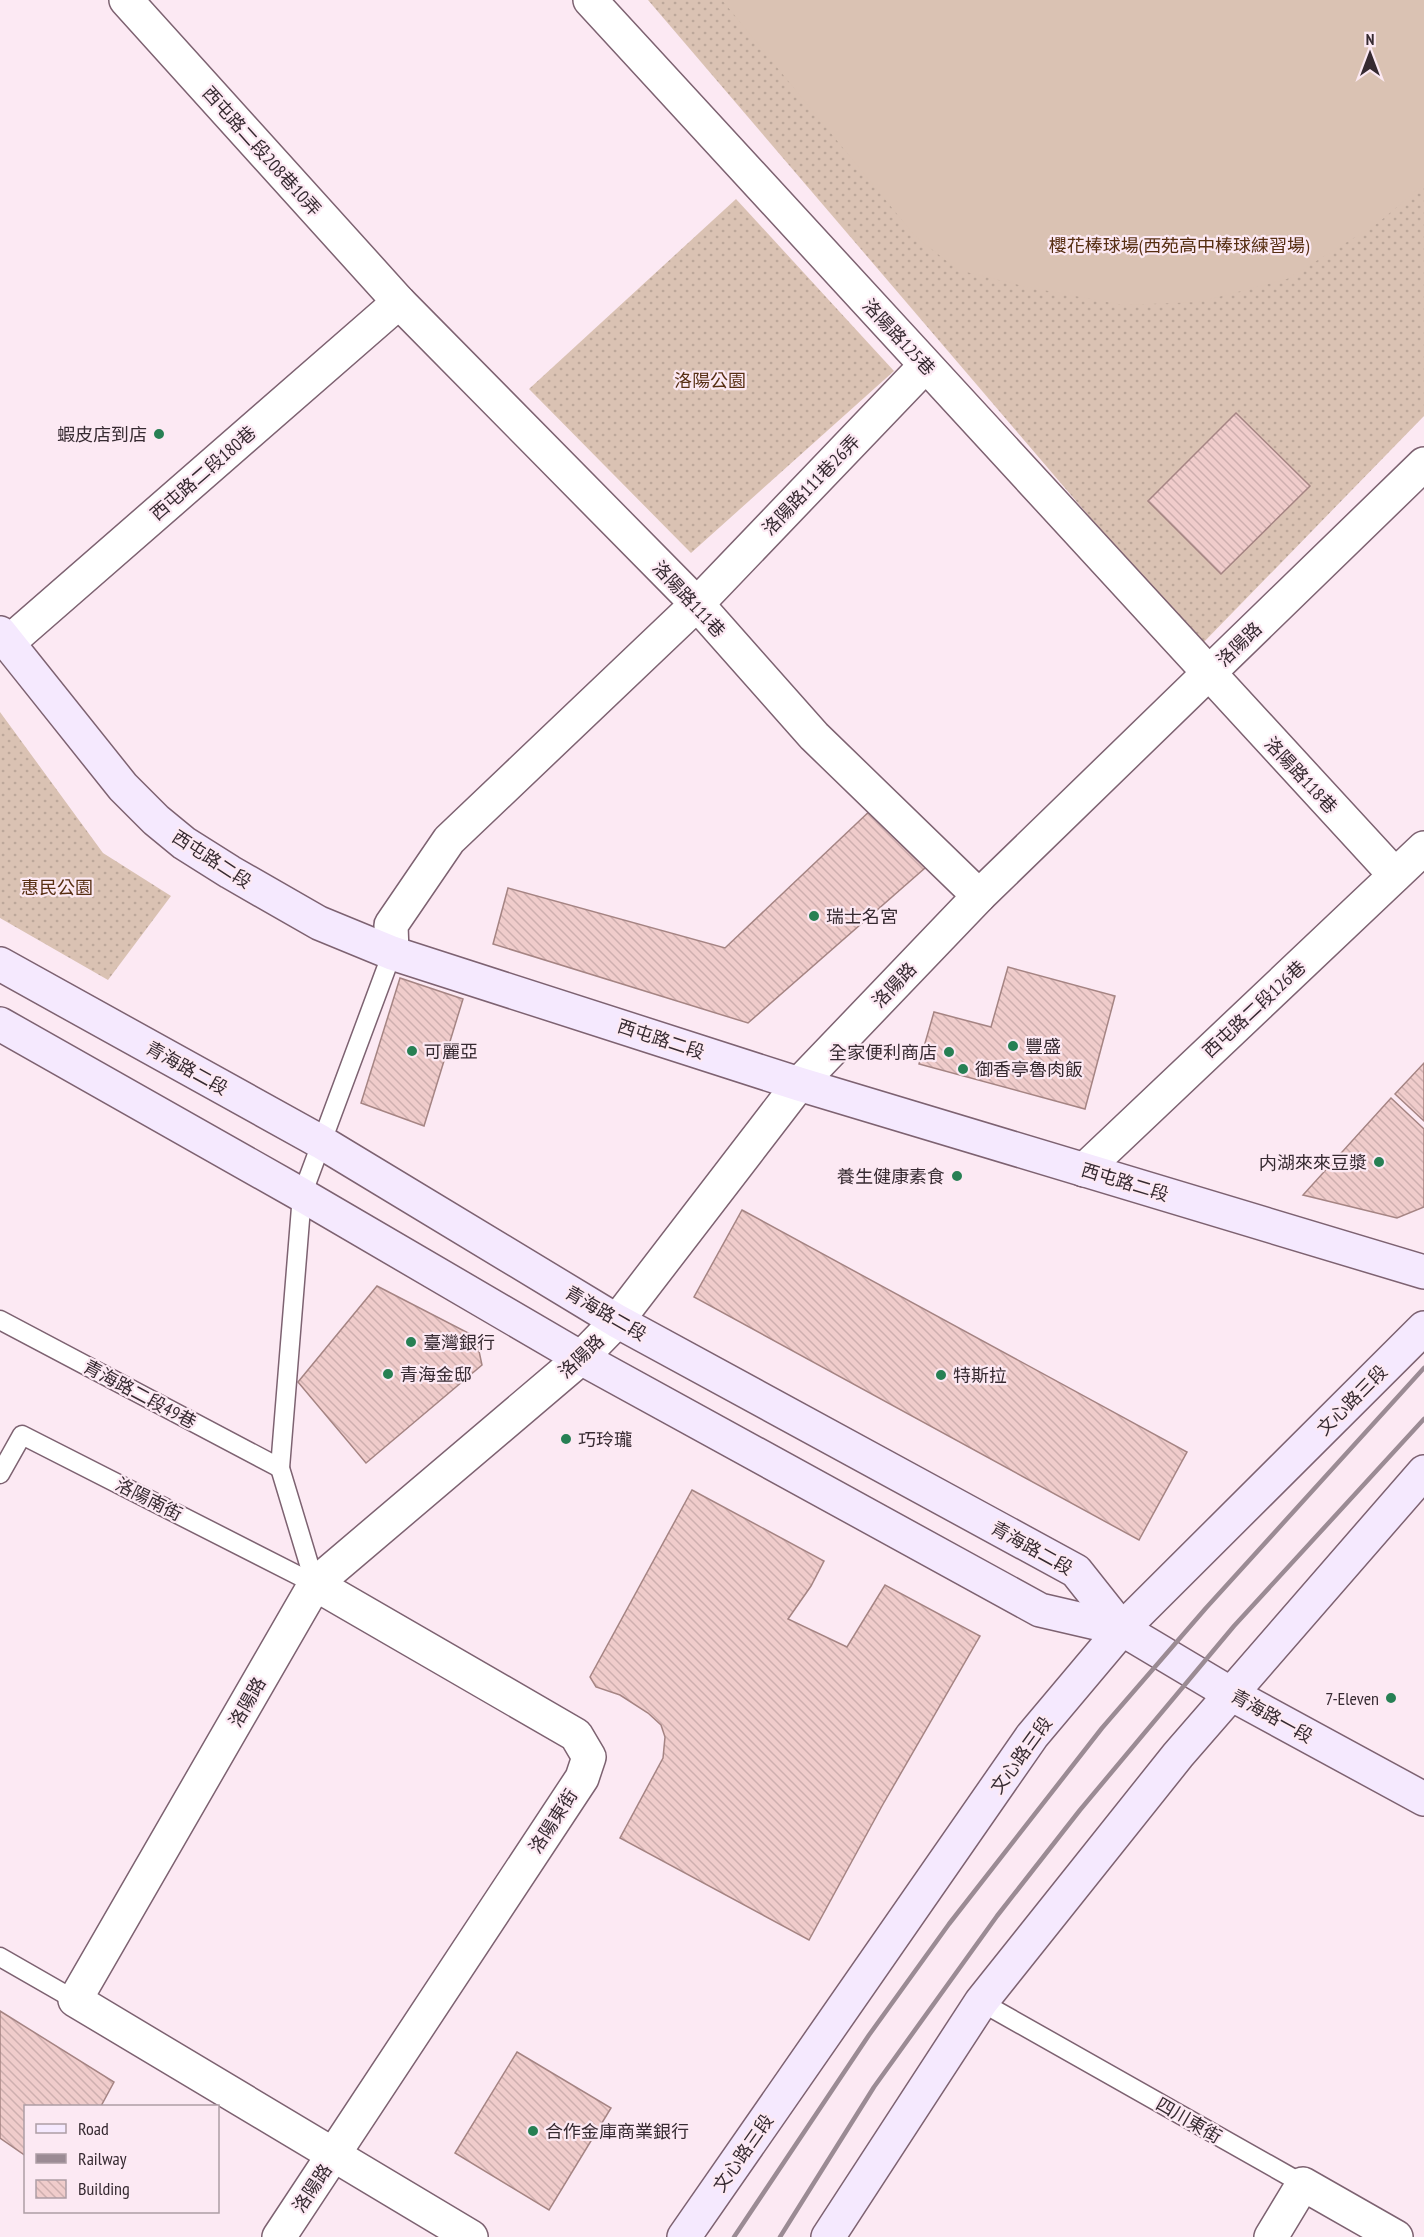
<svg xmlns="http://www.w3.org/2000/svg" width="1424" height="2237" font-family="'PT Sans Narrow','Noto Sans TC',sans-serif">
<defs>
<pattern id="grass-dots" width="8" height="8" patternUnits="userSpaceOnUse" patternTransform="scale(1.5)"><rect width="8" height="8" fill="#dac2b3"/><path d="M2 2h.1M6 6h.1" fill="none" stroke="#bca79a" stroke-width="1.8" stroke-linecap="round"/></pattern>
<pattern id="building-back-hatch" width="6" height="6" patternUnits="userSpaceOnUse" patternTransform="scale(1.5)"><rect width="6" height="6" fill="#f0cccb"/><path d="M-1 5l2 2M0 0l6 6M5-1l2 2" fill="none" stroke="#ceafaf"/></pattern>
</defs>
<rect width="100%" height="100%" fill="#fce9f3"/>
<!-- grass -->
<g fill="url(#grass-dots)">
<path d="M648,0H1424V416L1200,646Z"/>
<path d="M736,199L894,371L691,553L529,389Z"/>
<path d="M0,712L103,853L171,896L108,980L0,918Z"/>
</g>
<!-- pitch -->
<path fill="#dac2b3" d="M722,0H1424V184L1378,223L1287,279L1199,302L1123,305L1027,287L958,270L915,236Z"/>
<!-- building -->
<g fill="url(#building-back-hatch)" stroke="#a58483" stroke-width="1.5">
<path d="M1236,413L1310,486L1221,574L1148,501Z"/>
<path d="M874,807L933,861L748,1023L493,944L508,888L725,948Z"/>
<path d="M1008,967L1115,996L1085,1109L919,1064L934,1012L991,1027Z"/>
<path d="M400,978L463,999L424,1126L361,1103Z"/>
<path d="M1424,1063V1121L1395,1094Z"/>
<path d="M1391,1098L1424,1129V1207L1397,1218L1303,1195Z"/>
<path d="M742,1210L1187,1452L1139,1540L694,1297Z"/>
<path d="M377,1286L476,1337L482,1365L366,1463L298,1382Z"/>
<path d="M692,1490L824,1561L811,1586L788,1619L847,1647L885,1585L980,1636L882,1806L809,1940L620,1838L663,1758L665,1737L661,1725L648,1713L620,1695L596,1687L590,1677Z"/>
<path d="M0,2011L114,2082L101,2106H26V2156L0,2138Z"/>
<path d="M517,2052L611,2108L549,2210L455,2153Z"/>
</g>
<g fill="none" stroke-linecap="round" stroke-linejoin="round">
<defs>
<g id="lane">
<path d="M0,1320L280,1468"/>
<path d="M0,1474L22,1435L315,1584"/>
<path d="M315,1584L280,1468L302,1195L392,953"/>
<path d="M0,1957L75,2000"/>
<path d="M981,2002L1303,2184"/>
</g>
<g id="street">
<path d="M126,0L399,302L697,604L814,736L979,896"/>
<path d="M590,0L1395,875"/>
<path d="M8,643L399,302"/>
<path d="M392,953L391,925L449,840L697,604L925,366"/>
<path d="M1084,1170L1424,848"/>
<path d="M279,2237L582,1778L589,1757L576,1735L315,1584"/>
<path d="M471,2237L75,2000L315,1584L581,1358L617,1321L799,1084L979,896L1424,464"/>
<path d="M1271,2237L1303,2184L1396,2237"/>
</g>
<g id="secondary">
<path d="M0,633L123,787L156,820L184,843L230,872L319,923L392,953L799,1084L1424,1272"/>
<path d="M0,964L321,1142L617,1321L1076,1571L1122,1629"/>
<path d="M0,1024L302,1195L581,1358L1040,1610L1122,1629L1231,1694L1424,1799"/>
<path d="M684,2237L1032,1736L1122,1629L1424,1328"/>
<path d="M828,2237L981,2002L1178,1755L1424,1472"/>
</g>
</defs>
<!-- lane casing -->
<use href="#lane" stroke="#7d6271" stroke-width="21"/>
<!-- street casing -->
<use href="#street" stroke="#7d6271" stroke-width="36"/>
<!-- secondary casing -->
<use href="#secondary" stroke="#7d6271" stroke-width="36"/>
<!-- lane -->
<use href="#lane" stroke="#fff" stroke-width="18"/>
<!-- street -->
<use href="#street" stroke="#fff" stroke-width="33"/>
<!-- secondary -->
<use href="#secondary" stroke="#f5e9fe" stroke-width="33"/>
<!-- rail -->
<g stroke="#9b8b94" stroke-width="4.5">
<path d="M734,2237L869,2035L949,1924L1102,1728L1206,1608L1424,1368"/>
<path d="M780,2237L874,2087L997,1916L1080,1810L1234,1626L1424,1419"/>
</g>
</g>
<!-- markers -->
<g fill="#278054" stroke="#fce9f3" stroke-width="2">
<circle cx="159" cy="434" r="6"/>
<circle cx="814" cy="916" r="6"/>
<circle cx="1013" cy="1046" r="6"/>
<circle cx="412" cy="1051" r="6"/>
<circle cx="949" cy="1052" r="6"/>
<circle cx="963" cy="1069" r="6"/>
<circle cx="1379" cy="1162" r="6"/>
<circle cx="957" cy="1176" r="6"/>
<circle cx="411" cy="1342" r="6"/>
<circle cx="388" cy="1374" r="6"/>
<circle cx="941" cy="1375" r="6"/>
<circle cx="566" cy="1439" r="6"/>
<circle cx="1391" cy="1698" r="6"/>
<circle cx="533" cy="2131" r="6"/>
</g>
<g text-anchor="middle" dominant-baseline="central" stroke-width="4.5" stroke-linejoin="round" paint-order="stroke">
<!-- street labels -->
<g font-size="18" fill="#362a31" stroke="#fce9f3">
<text transform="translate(262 151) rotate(48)">西屯路二段208巷10弄</text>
<text transform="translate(899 337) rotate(47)">洛陽路125巷</text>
<text transform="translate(203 473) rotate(-41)">西屯路二段180巷</text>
<text transform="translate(811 485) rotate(-46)">洛陽路111巷26弄</text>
<text transform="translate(689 599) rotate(47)">洛陽路111巷</text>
<text transform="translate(1239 644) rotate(-44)">洛陽路</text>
<text transform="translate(1301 775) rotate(47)">洛陽路118巷</text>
<text transform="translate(212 859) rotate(33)">西屯路二段</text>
<text transform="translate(894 985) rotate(-46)">洛陽路</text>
<text transform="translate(1254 1009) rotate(-43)">西屯路二段126巷</text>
<text transform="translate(661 1039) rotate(18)">西屯路二段</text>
<text transform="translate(187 1068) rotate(29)">青海路二段</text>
<text transform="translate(1125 1182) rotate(17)">西屯路二段</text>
<text transform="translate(606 1313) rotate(30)">青海路二段</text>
<text transform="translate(581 1356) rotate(-43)">洛陽路</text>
<text transform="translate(140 1394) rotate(28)">青海路二段49巷</text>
<text transform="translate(1352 1400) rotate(-45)">文心路三段</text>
<text transform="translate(149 1499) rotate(27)">洛陽南街</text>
<text transform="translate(1032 1548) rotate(29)">青海路二段</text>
<text transform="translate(247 1702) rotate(-60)">洛陽路</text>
<text transform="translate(1272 1716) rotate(29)">青海路一段</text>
<text transform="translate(1021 1755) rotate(-54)">文心路三段</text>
<text transform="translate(553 1821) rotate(-57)">洛陽東街</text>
<text transform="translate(1189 2120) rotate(30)">四川東街</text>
<text transform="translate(743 2153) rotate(-55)">文心路三段</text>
<text transform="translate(312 2188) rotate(-56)">洛陽路</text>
</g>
<!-- park labels -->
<g font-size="18" fill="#572f13" stroke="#fce9f3">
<text x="1179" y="245">櫻花棒球場(西苑高中棒球練習場)</text>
<text x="710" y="380">洛陽公園</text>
<text x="57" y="887">惠民公園</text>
</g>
<!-- poi labels -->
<g font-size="18" fill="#362a31" stroke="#fce9f3" text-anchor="start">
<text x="147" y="434" text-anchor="end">蝦皮店到店</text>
<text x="826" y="916">瑞士名宮</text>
<text x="1025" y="1046">豐盛</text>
<text x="424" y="1051">可麗亞</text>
<text x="937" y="1052" text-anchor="end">全家便利商店</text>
<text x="975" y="1069">御香亭魯肉飯</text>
<text x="1367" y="1162" text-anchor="end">内湖來來豆漿</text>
<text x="945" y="1176" text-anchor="end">養生健康素食</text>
<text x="423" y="1342">臺灣銀行</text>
<text x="400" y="1374">青海金邸</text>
<text x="953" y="1375">特斯拉</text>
<text x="578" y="1439">巧玲瓏</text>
<text x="1379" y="1698" text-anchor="end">7-Eleven</text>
<text x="545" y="2131">合作金庫商業銀行</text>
</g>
</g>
<!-- legend -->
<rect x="24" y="2105" width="195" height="108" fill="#fce9f3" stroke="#ad9da5" stroke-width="1.5"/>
<rect x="36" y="2124" width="30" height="9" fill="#f5e9fe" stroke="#ad9da5" stroke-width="1.5"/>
<text x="78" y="2135" font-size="18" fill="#362a31">Road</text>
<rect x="36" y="2154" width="30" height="9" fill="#9b8b94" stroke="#ad9da5" stroke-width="1.5"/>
<text x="78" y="2165" font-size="18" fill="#362a31">Railway</text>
<rect x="36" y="2180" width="30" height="18" fill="url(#building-back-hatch)" stroke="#ad9da5" stroke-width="1.5"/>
<text x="78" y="2195" font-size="18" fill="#362a31">Building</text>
<!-- north arrow -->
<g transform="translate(1370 54)" stroke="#fce9f3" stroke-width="4.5" paint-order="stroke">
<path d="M0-4.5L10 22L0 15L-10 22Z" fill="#362a31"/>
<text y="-9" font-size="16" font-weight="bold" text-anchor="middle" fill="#362a31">N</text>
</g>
</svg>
